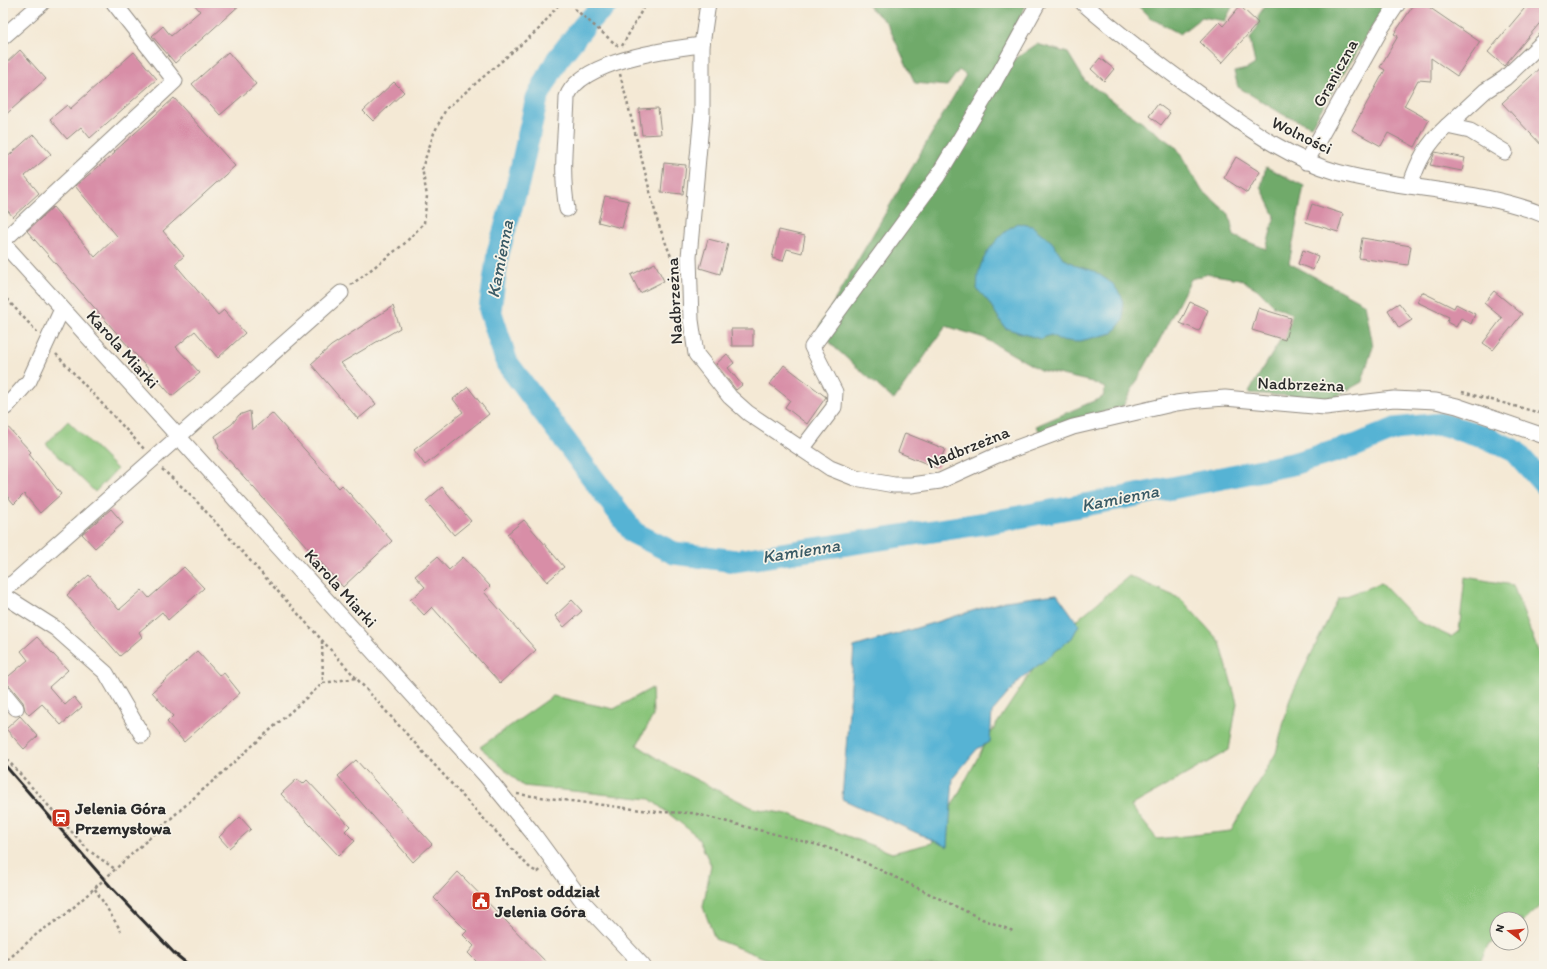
<svg xmlns="http://www.w3.org/2000/svg" width="1547" height="969" font-family="Itim,sans-serif">
<rect width="100%" height="100%" fill="#f7f3e8"/>
<filter id="ink" filterUnits="userSpaceOnUse"><feTurbulence type="fractalNoise" baseFrequency=".025" numOctaves="2"/><feDisplacementMap in="SourceGraphic" scale="8" xChannelSelector="R" yChannelSelector="G"/><feConvolveMatrix kernelMatrix="1 2 1 2 8 2 1 2 1" color-interpolation-filters="sRGB"/></filter>
<filter id="wash" filterUnits="userSpaceOnUse"><feTurbulence type="fractalNoise" baseFrequency=".012" numOctaves="4" result="noise"/><feDisplacementMap in="SourceGraphic" scale="16" xChannelSelector="R" yChannelSelector="G"/><feGaussianBlur stdDeviation="0.9" result="paint"/><feColorMatrix in="noise" values="0 0 0 0 0 0 0 0 0 0 0 0 0 0 0 0 0 1.4 0 .05"/><feComposite in="paint" operator="in"/></filter>
<g filter="url(#wash)">
<rect width="100%" height="100%" fill="#f4e9d5"/>
<!-- green -->
<g fill="#8ac57a" stroke="#5a7852">
<path d="M68,421L117,469L95,492L46,444Z"/>
<path d="M1129,576L1181,599L1220,642L1237,703L1229,750L1131,806L1157,839L1231,831L1276,753L1290,698L1338,599L1381,583L1417,621L1451,637L1459,631L1465,577L1513,585L1544,667V752L1541,768L1544,777V903L1521,924V919H1497V940L1488,945L1478,966H785L715,939L703,907L711,865L697,836L650,799L523,786L480,747L553,696L614,709L652,688L653,716L637,745L671,767L753,808L792,815L892,853L932,843L992,731L1052,641Z"/>
</g>
<!-- forest -->
<g fill="#6faa6a" stroke="#4d6a4a">
<path d="M865,3H1027L1006,49L1012,61L1037,44L1068,53L1085,81L1177,148L1201,189L1229,214L1234,236L1266,249L1275,216L1261,187L1266,167L1304,186L1289,263L1365,304L1373,346L1362,382L1331,399L1248,393L1277,346L1292,314L1274,306L1257,289L1239,279L1208,274L1191,279L1159,341L1123,406L1041,433L1036,426L1103,397L1105,388L1092,382L1040,370L984,338L946,326L894,400L833,346L819,327L966,75L959,70L947,86L915,83L887,23Z"/>
<path d="M1135,3H1234L1225,21L1202,17L1180,34L1149,17Z"/>
<path d="M1267,3H1286L1292,8L1302,3H1387L1311,126L1284,115L1238,87L1234,72L1247,69L1255,64L1250,39L1258,26V16Z"/>
</g>
<!-- water -->
<g fill="#56b3d4" stroke="#406f80">
<path d="M1017,223L1032,226L1052,242L1063,258L1077,266L1094,271L1113,284L1122,297L1124,319L1113,333L1076,342L1060,340L1051,335L1040,339L1005,328L988,301L977,289C978,283 977,276 979,271C983,253 1002,232 1017,223Z"/>
<path d="M1057,594L1079,625L1072,638L1020,680L992,712L990,742L977,749L953,778L948,847L842,799L854,647L1005,601Z"/>
</g>
<g fill="none" stroke-linecap="round" stroke-linejoin="round">
<!-- river -->
<path stroke="#56b3d4" stroke-width="23" d="M608,3L587,22L557,60L537,98L518,183L498,253L490,310L507,363L634,533L674,553L735,561L986,523L1122,498L1292,464L1357,445L1395,429L1441,424L1483,436L1515,451L1544,484"/>
</g>
<g id="blocks">
<!-- building -->
<g fill="#d88ea7">
<path d="M193,3H242L175,63L152,36L163,26L171,36L200,11Z"/>
<path d="M1415,3H1423L1480,42L1457,76L1431,58V81L1418,80L1404,106L1429,120L1415,147L1388,133L1381,146L1352,130L1385,70L1380,67L1398,36L1394,34Z"/>
<path d="M1529,3H1544V18L1504,66L1488,52Z"/>
<path d="M1240,6L1258,23L1222,63L1200,42L1219,22L1223,26Z"/>
<path d="M20,50L46,79L3,117V66Z"/>
<path d="M134,52L157,79L90,138L81,127L67,139L50,119L67,105L70,109Z"/>
<path d="M228,52L256,84L220,115L192,84Z"/>
<path d="M1100,58L1114,69L1104,81L1091,69Z"/>
<path d="M1544,64V148L1502,103Z"/>
<path d="M394,82L404,92L373,121L363,111Z"/>
<path d="M174,98L235,166L163,231L184,256L175,264L218,315L224,310L245,333L218,358L195,331L176,347L200,373L172,396L27,231L53,207L95,257L117,236L75,186L115,153L114,152Z"/>
<path d="M1158,104L1170,113L1161,125L1149,116Z"/>
<path d="M658,108L661,134L642,135L639,109Z"/>
<path d="M33,134L51,154L25,176L39,193L13,217L3,205V161Z"/>
<path d="M1435,152L1465,158L1462,171L1430,165Z"/>
<path d="M1236,157L1260,172L1247,193L1224,178Z"/>
<path d="M664,163L686,165L683,194L661,192Z"/>
<path d="M605,196L629,201L622,228L598,222Z"/>
<path d="M1312,204L1343,214L1338,232L1306,222Z"/>
<path d="M779,230L805,236L802,253L787,249L783,261L772,258Z"/>
<path d="M1362,238L1411,246L1408,265L1359,258Z"/>
<path d="M708,239L728,244L720,274L700,268Z"/>
<path d="M1303,250L1318,256L1313,270L1298,264Z"/>
<path d="M655,263L664,281L640,293L631,275Z"/>
<path d="M1494,291L1522,314L1493,350L1483,343L1502,318L1484,303Z"/>
<path d="M1422,292L1454,308L1456,304L1475,314L1471,324L1461,318L1456,327L1447,322L1449,317L1417,302Z"/>
<path d="M1190,302L1208,310L1199,331L1180,323Z"/>
<path d="M1399,303L1412,320L1399,328L1388,310Z"/>
<path d="M393,306L400,328L341,363L376,404L358,419L311,364L331,346Z"/>
<path d="M1258,308L1291,318L1285,340L1252,330Z"/>
<path d="M731,329H753V346H732Z"/>
<path d="M727,354L734,363L728,368L742,385L736,390L716,364Z"/>
<path d="M784,365L826,397L807,424L785,407L790,400L770,384Z"/>
<path d="M468,387L489,414L425,465L414,450L463,412L453,399Z"/>
<path d="M250,411L252,430L272,413L339,488L342,485L392,541L343,587L218,448L219,447L215,436L232,424L239,415Z"/>
<path d="M3,422L31,452L29,454L61,494L40,513L24,494L14,504L3,491Z"/>
<path d="M905,433L945,449L937,468L898,452Z"/>
<path d="M442,487L471,521L454,535L426,501Z"/>
<path d="M111,509L123,523L95,548L82,534Z"/>
<path d="M524,520L564,567L547,582L507,534Z"/>
<path d="M437,557L449,570L463,557L490,586L484,592L536,650L500,683L432,607L424,615L410,600L425,587L415,576Z"/>
<path d="M184,567L204,588L168,620L162,612L139,632L142,637L120,656L67,595L89,575L119,610L142,590L149,598Z"/>
<path d="M572,600L582,611L564,627L555,616Z"/>
<path d="M37,637L68,670L49,687L65,705L74,697L82,707L61,725L42,704L29,715L25,710L23,702L10,686L3,683V681L28,660L21,651Z"/>
<path d="M197,651L220,676L224,673L240,693L184,742L167,722L173,716L152,692Z"/>
<path d="M20,716L38,736L24,749L6,729Z"/>
<path d="M356,760L432,844L413,862L338,776Z"/>
<path d="M297,779L303,784L307,780L350,826L345,831L355,841L339,856L281,794Z"/>
<path d="M240,817L251,829L229,848L219,837Z"/>
<path d="M458,872L550,966H481L468,953L474,946L463,935L467,931L434,898Z"/>
</g>
</g>
</g>
<g filter="url(#ink)">
<use href="#blocks" fill-opacity="0" stroke="#908a80" stroke-width="1"/>
<g fill="none" stroke-linecap="round" stroke-linejoin="round">
<defs>
<g id="minor">
<path d="M708,3L702,45V113L689,257L691,320L696,354L730,397L748,413L830,468L855,478L894,485H911L940,481L995,456L1073,427L1176,403L1199,400L1225,398L1325,407L1394,399L1436,401L1457,406L1544,436"/>
<path d="M1083,3C1123,38 1165,69 1208,100C1248,128 1288,158 1337,172C1405,191 1478,188 1544,215"/>
<path d="M3,37L42,3"/>
<path d="M1447,126L1485,91L1505,78L1544,41"/>
<path d="M1306,162L1382,27L1398,3"/>
<path d="M1410,186C1418,161 1427,144 1447,126L1470,131L1505,152"/>
<path d="M567,209C560,169 566,137 567,97C580,61 668,49 702,45"/>
<path d="M3,241L175,81L114,3"/>
<path d="M3,243L486,776L532,832L584,903L643,966"/>
<path d="M6,407L29,381L62,309"/>
<path d="M802,449L834,407L835,392L812,347L937,177L995,81L1038,3"/>
<path d="M3,588L13,583L341,293"/>
<path d="M3,595L55,628L106,673L142,735"/>
<path d="M3,692L16,708"/>
</g>
</defs>
<!-- minor casing -->
<use href="#minor" stroke="#908a80" stroke-width="17"/>
<!-- path -->
<g stroke="#908a80" stroke-width="2.5" stroke-dasharray="3 3" stroke-linecap="butt">
<path d="M577,3L575,9L620,48"/>
<path d="M622,46L646,3"/>
<path d="M620,74L658,223L675,267"/>
<path d="M351,285L404,244L424,223L427,196L422,168L434,133L446,109L539,29L560,3"/>
<path d="M3,295L37,332"/>
<path d="M56,354L145,450"/>
<path d="M1462,392L1544,414"/>
<path d="M162,469L190,494L468,802L531,869L538,872L543,868"/>
<path d="M322,641L323,683L356,678"/>
<path d="M3,755L88,850L115,869"/>
<path d="M517,794L657,812L693,813L825,847L851,856L982,919L1013,931"/>
<path d="M95,889L121,931"/>
<path d="M3,964L38,933L65,915L178,812L323,683"/>
</g>
<!-- minor -->
<use href="#minor" stroke="#fff" stroke-width="15"/>
<!-- rail -->
<path stroke="#2b2b2b" stroke-width="3" d="M3,763L110,886L174,953L190,966"/>
</g>
</g>
<!-- icons -->
<defs>
<symbol id="station-square" viewBox="-11 -11 22 22"><rect x="-9" y="-9" width="18" height="18" rx="4" fill="#c8321e" stroke="#f7f3e8"/><path d="M-3-6H3Q5-6 5-4V2Q5 4 3 4L4.5 6H3L1.5 4h-3L-3 6H-4.5L-3 4Q-5 4-5 2V-4Q-5-6-3-6ZM-3.5-4v3h7v-3ZM-3.5 1v1.5H-2V1ZM2 1v1.5H3.5V1Z" fill="#fff"/></symbol>
<symbol id="civic-square" viewBox="-11 -11 22 22"><rect x="-9" y="-9" width="18" height="18" rx="4" fill="#c8321e" stroke="#f7f3e8"/><path d="M-.6-6.5H3V-4.5H.6V-3L4-1V1h2V6H-6V1h2V-1L-.6-3ZM-1.2 2.5V6h2.4V2.5Z" fill="#fff"/></symbol>
</defs>
<g fill-rule="evenodd">
<use href="#station-square" x="50" y="807" width="22" height="22"/>
<use href="#civic-square" x="470" y="890" width="22" height="22"/>
</g>
<g text-anchor="middle" dominant-baseline="central" stroke-width="3.5" stroke-linejoin="round" paint-order="stroke">
<!-- street labels -->
<g font-size="17" fill="#2b2b2b" stroke="#f7f3e8">
<text transform="translate(1335 73) rotate(-61)">Graniczna</text>
<text transform="translate(1302 135) rotate(26)">Wolności</text>
<text transform="translate(674 301) rotate(-93)">Nadbrzeżna</text>
<text transform="translate(123 349) rotate(48)">Karola Miarki</text>
<text transform="translate(1301 384) rotate(2)">Nadbrzeżna</text>
<text transform="translate(968 447) rotate(-22)">Nadbrzeżna</text>
<text transform="translate(341 588) rotate(48)">Karola Miarki</text>
</g>
<!-- poi labels -->
<g font-size="17" font-weight="bold" fill="#2b2b2b" stroke="#f7f3e8" text-anchor="start">
<text x="75" y="808">Jelenia Góra<tspan x="75" dy="20">Przemysłowa</tspan></text>
<text x="495" y="891">InPost oddział<tspan x="495" dy="20">Jelenia Góra</tspan></text>
</g>
<!-- water labels -->
<g font-size="18" font-style="italic" fill="#3a5b66" stroke="#f7f3e8">
<text transform="translate(500 259) rotate(-79)">Kamienna</text>
<text transform="translate(1120 498) rotate(-11)">Kamienna</text>
<text transform="translate(801 551) rotate(-9)">Kamienna</text>
</g>
</g>
<!-- margin -->
<rect width="1547" height="969" fill="none" stroke="#f7f3e8" stroke-width="16"/>
<!-- north arrow -->
<g transform="translate(1509 931) rotate(286)"><circle r="19" fill="#f7f3e8" stroke="#a5a39c"/>
<path d="M0-3L7 15L0 10L-7 15Z" fill="#c8321e"/>
<text y="-6" font-size="11" font-weight="bold" text-anchor="middle" fill="#2b2b2b">N</text>
</g>
</svg>
